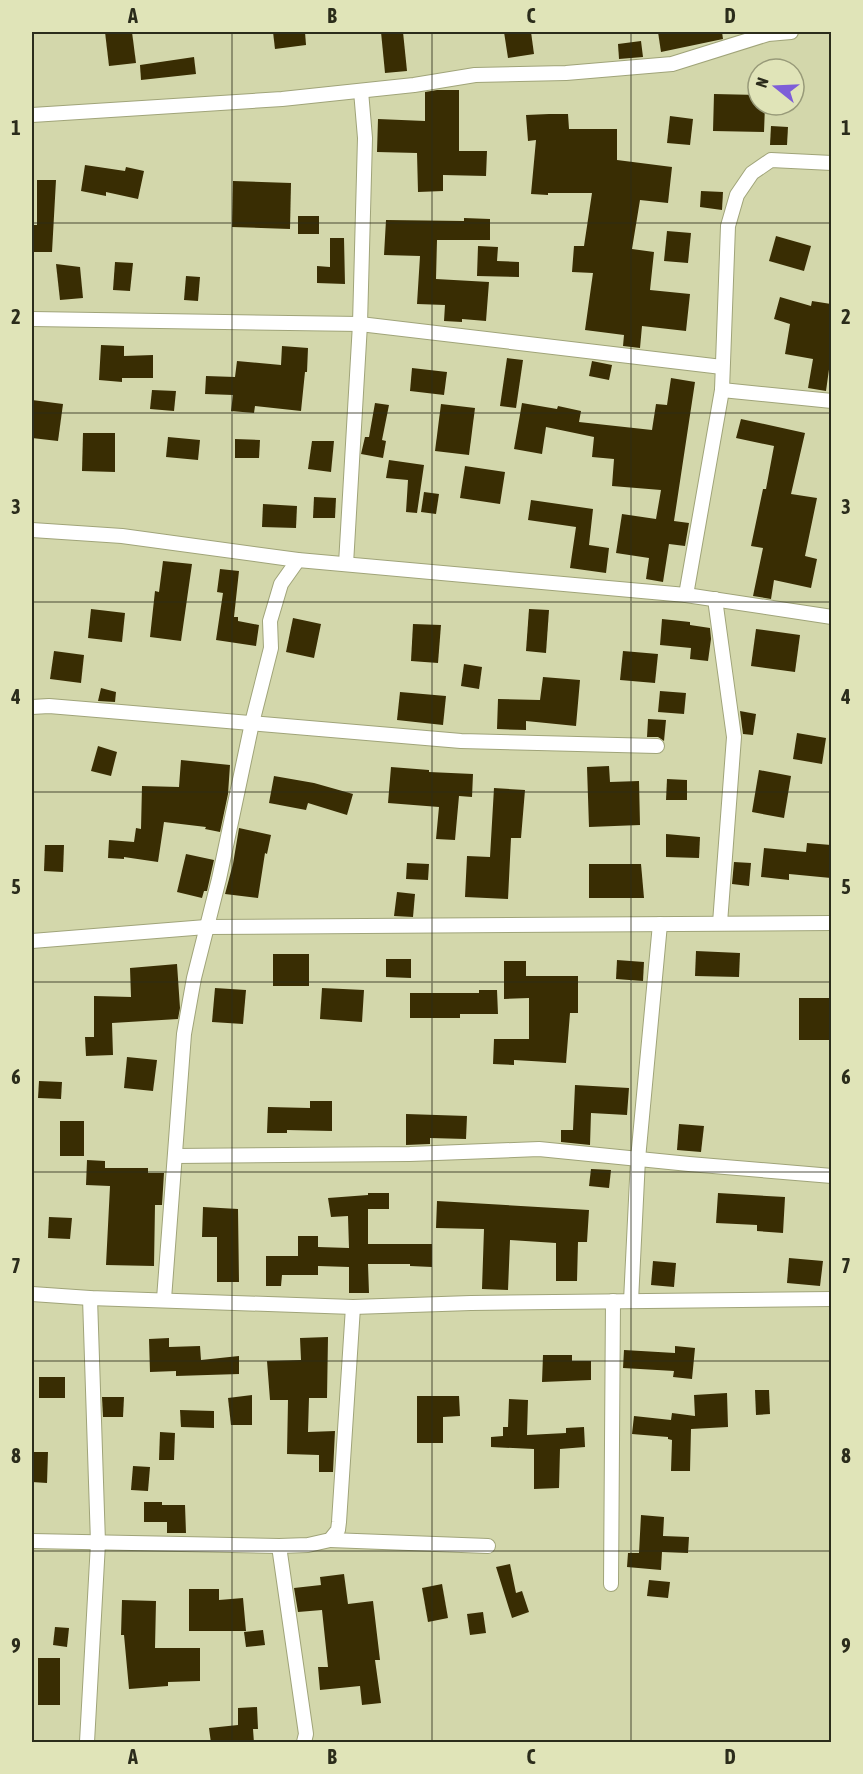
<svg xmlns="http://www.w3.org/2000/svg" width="863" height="1774" font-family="'Asap Condensed',sans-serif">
<rect width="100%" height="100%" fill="#d3d7ab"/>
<!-- building -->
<g fill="#392d03">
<path d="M105,32H132L136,63L109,66Z"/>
<path d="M273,32H305L306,45L275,49Z"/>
<path d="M381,32H403L407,71L385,73Z"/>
<path d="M504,32H531L534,54L508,58Z"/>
<path d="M658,32H722L723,39L661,52Z"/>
<path d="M641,41L643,57L619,59L618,44Z"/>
<path d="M194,57L196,74L141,80L140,65Z"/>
<path d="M437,90H459V151H487L486,176L443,175V191L418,192L417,153L377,152L378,119L425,121V92Z"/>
<path d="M714,94L758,95V105H765L764,132L713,131Z"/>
<path d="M549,114H568L569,129H617V160L672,167L668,203L640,200L632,249L654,252L650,290L690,294L686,331L642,326L640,348L623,346L624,335L585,330L593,273L572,272L574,246H584L592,193H548V195L531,194L536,140L528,141L526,115Z"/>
<path d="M670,116L693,119L690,145L667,143Z"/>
<path d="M771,126L788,127L787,145H770Z"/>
<path d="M85,165L125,171L126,167L144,171L138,199L106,192V196L81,191Z"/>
<path d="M37,180H56L52,252H32L33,225H37Z"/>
<path d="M233,181L291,183L290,229L232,227Z"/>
<path d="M701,191L723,192L722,210L700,207Z"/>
<rect x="298" y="216" width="21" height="18"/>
<path d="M464,218L490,219V240H437L436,279L489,282L486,321L462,319V322L444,321L445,305L417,304L420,256L384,255L386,220L464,221Z"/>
<path d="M667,231L691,233L688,263L664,261Z"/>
<path d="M776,236L811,246L804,271L769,261Z"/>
<path d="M330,238H344L345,284L317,283V266L330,267Z"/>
<path d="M478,246L498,247L497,261L519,262V277L477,276Z"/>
<path d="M115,262L133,263L130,291L113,290Z"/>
<path d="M56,264L80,267L83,298L60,300Z"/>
<path d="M186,276L200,277L198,301L184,300Z"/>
<path d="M780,297L811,306L812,301L831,304V355L826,391L808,388L813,359L785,354L790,324L774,319Z"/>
<path d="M101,345L124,346V356L153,355V378H122V382L99,380Z"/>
<path d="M282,346L308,348L307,372H305L301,411L255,406L254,413L231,411L233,395L205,394L206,376L235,377L237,361L281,365Z"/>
<path d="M507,358L523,360L516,408L500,406Z"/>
<path d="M592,361L612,365L609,380L589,376Z"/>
<path d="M412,368L447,372L444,395L410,391Z"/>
<path d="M671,378L695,382L674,521L689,523L685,546L669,544L663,582L646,579L649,558L616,553L622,514L656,519L661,490L612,486L614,459L592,457L594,437L546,427L542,454L514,449L522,403L557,409L558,406L581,411L579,422L652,430L656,404L667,405Z"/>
<path d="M152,390L176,391L174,411L150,409Z"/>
<path d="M32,400L63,404L58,441L32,438Z"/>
<path d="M375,403L389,405L382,440L386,441L383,458L361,454L365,437H369Z"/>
<path d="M441,404L475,408L469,455L435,451Z"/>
<path d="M741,419L805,433L791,494L817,498L805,556L817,559L811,588L774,580L771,599L753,596L763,548L751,546L763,489H766L774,446L736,438Z"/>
<path d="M83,433H115V472L82,471Z"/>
<path d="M168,437L200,440L198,460L166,457Z"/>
<path d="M235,439L260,440L259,458H235Z"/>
<path d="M312,441H334L331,472L308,469Z"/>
<path d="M389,460L424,465L417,513L406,512L408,480L386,478Z"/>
<path d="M465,466L505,472L500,504L460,498Z"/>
<path d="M424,492L439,494L436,514L421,512Z"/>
<path d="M314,497L336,498L335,518H313Z"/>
<path d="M531,500L593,509L589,545L609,548L606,573L570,568L576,527L528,520Z"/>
<path d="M263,504L297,506L296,528L262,527Z"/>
<path d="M163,561L192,564L181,641L150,637L155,591L159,592Z"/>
<path d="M220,569L239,571L234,617H238V621L259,625L256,646L216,640L223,593L217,592Z"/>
<path d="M91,609L125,613L122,642L88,638Z"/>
<path d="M529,609L549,610L546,653L526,651Z"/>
<path d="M293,618L321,624L314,658L286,652Z"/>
<path d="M662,619L690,622V625L710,628L711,639L708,661L690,659L691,648L660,645Z"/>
<path d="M413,624L441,625L438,663L411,661Z"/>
<path d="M756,629L800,635L795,672L751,666Z"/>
<path d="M54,651L84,655L81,683L50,679Z"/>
<path d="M623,651L658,654L655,683L620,680Z"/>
<path d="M464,664L482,667L479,689L461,686Z"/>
<path d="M543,677L580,680L576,726L526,721V730L497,729L498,699L540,700Z"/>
<path d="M101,688L116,692L115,702L98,701Z"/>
<path d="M660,691L686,693L684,714L658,712Z"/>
<path d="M400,692L446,696L443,725L397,720Z"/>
<path d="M740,711L756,714L753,735L743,734Z"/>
<path d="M648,719L666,720L664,741L658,737H647Z"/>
<path d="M797,733L826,738L822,764L793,759Z"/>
<path d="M98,746L117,752L111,776L91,771Z"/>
<path d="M181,760L230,765L228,794L220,832L205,829L206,827L164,822L158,862L124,857V859L108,858L109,840L134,842L136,828L141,829L142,786L179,787Z"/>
<path d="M609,766L610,782L639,781L640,825L589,827L587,767Z"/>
<path d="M391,767L429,770V772L473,774L472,797L459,796L455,840L436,839L439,807L388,803Z"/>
<path d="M759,770L791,776L784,818L752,812Z"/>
<path d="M274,776L314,783L353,794L347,815L308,803L306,810L269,803Z"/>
<path d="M667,779L687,780V800H666Z"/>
<path d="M494,788L525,790L521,838H511L508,899L465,897L467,856L490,857Z"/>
<path d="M239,828L271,835L267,854L265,853L258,898L225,894L233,864Z"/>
<path d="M666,834L700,837L699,858L666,857Z"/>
<path d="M807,843L831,845V878L789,874V880L761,877L764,848L806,852Z"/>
<path d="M45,845H64L63,872L44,871Z"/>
<path d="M186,854L214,860L207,891H204L202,898L177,892Z"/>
<path d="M734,862L751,863L749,886L732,884Z"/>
<path d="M407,863L429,864L428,880L406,879Z"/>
<path d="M589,864H641L644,898H589Z"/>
<path d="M397,892L415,894L413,917L394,916Z"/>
<path d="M696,951L740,953L739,977L695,976Z"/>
<rect x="273" y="954" width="36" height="32"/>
<path d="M386,959H411V978L386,977Z"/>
<path d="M617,960L644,962L643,981L616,979Z"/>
<path d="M504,961H526V976H578V1013H570L566,1063L514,1060V1065L493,1064L494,1039H529V998L504,999Z"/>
<path d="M177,964L180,1008L178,1019L112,1023L113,1055L86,1056L85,1037H94V996L131,997L130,968Z"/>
<path d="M215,988L246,990L243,1024L212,1022Z"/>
<path d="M322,988L364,990L362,1022L320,1019Z"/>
<path d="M479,990H497L498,1014H460V1018H410V993H479Z"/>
<rect x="799" y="998" width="32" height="42"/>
<path d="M127,1057L157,1060L153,1091L124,1088Z"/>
<path d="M39,1081L62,1082L61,1099L38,1098Z"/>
<path d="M575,1085L629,1088L627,1115L591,1113L590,1145L561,1142V1130H573Z"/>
<path d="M310,1101H332V1131L287,1130V1133H267L268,1107L310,1108Z"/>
<path d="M406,1114L467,1116L466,1139L430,1138V1144L406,1145Z"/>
<rect x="60" y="1121" width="24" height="35"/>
<path d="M679,1124L704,1126L701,1152L677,1150Z"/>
<path d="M87,1160L105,1161V1168H148V1173H164L162,1205H155L154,1266L106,1265L110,1186L86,1185Z"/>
<path d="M591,1169L611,1170L609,1188L589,1186Z"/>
<path d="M368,1193H389V1209H368V1244H432V1267L410,1266V1264H368L369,1293H349V1267L318,1266V1275H282L281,1286H266V1256H298V1236H318V1247L349,1248L348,1216L331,1217L328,1198L368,1195Z"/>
<path d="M718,1193L785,1197L783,1233L757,1231V1225L716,1223Z"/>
<path d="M437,1201L589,1210L587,1242H578L577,1281H556V1243L510,1240L508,1290L482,1289L484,1229L436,1228Z"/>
<path d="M203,1207L238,1209L239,1282H217V1237H202Z"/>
<path d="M49,1217L72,1218L70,1239L48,1238Z"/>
<path d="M789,1258L823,1261L820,1286L787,1283Z"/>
<path d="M653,1261L676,1263L674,1287L651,1285Z"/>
<path d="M328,1337L327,1398H309L308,1432L335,1431L333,1472H319V1455L287,1454L288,1400H270L267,1361L301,1360L300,1338Z"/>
<path d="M169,1338V1347L200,1346L201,1360L239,1356V1374L176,1376V1371L150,1372L149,1339Z"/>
<path d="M675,1346L695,1348L692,1379L673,1377L674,1371L623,1368L624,1350L675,1353Z"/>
<path d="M543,1355H572V1361H591V1380L542,1382Z"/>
<rect x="39" y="1377" width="26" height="21"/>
<path d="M755,1390H769L770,1414L756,1415Z"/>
<path d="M727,1393L728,1427L691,1429L690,1471H671L672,1440L668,1439V1437L632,1434L634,1416L671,1420L672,1413L695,1416L694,1395Z"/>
<path d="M252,1395V1425H231L228,1398Z"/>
<path d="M417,1396H459L460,1416L443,1417V1443H417Z"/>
<path d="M102,1397H124L123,1417H103Z"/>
<path d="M509,1399L528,1400L527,1435L566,1433V1428L584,1427L585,1447L560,1449L559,1488L534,1489V1449L491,1447V1437L503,1436V1427H508Z"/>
<path d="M180,1410L214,1411V1428L181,1427Z"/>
<path d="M160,1432L175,1433L174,1460H159Z"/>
<path d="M32,1452H48L47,1483L32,1482Z"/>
<path d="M133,1466L150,1467L148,1491L131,1490Z"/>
<path d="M144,1502H162V1505H185L186,1533H167V1522H144Z"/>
<path d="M641,1515L664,1517L663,1536L689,1537L688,1553L662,1552L661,1570L627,1567L628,1553H639Z"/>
<path d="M510,1564L516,1593L522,1591L529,1612L512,1618L496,1567Z"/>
<path d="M344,1574L348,1604L373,1601L380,1660H375L381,1703L362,1705L360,1686L320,1690L318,1667H328L322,1610L298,1612L294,1588L321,1585L320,1577Z"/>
<path d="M649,1580L670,1582L668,1598L647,1596Z"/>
<path d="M442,1584L448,1618L428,1622L422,1588Z"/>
<path d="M189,1589H219V1600L243,1598L246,1631H189Z"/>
<path d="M122,1600L156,1601L155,1648H200V1681L168,1682V1686L129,1689L124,1635H121Z"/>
<path d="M483,1612L486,1633L470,1635L467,1614Z"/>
<path d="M55,1627L69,1628L67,1647L53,1645Z"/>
<path d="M263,1630L265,1645L246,1647L244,1632Z"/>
<rect x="38" y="1658" width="22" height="47"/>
<path d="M257,1707L258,1729H253L254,1743H211L209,1728L238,1725V1708Z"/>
</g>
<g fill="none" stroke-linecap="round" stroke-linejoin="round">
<defs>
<g id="street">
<path d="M32,115L282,99L414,85L475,75L566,73L672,64L768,34L791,32"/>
<path d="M32,319L360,324L722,367"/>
<path d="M722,390L832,401"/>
<path d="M32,530L122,536L298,560L686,595L832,617"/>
<path d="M346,564L360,324L365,138L361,91"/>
<path d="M686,595L722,390L728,226L737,195L752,173L771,160L832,163"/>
<path d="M715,599L734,737L720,923"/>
<path d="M32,707L49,706L109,711L461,741L657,746"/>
<path d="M32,941L206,927L832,923"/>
<path d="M176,1156L410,1154L539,1149L689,1164L832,1176"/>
<path d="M32,1294L90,1298L353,1307L471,1303L832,1299"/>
<path d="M164,1299L184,1034L194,978L219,879L252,723L271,648L270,621L281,584L298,560"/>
<path d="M631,1301L638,1159L660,924"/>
<path d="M330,1540L488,1546"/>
<path d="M32,1541L279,1546L308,1545L330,1540L338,1530L339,1522L353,1307"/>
<path d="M279,1546L306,1734L304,1742"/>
<path d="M611,1584L613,1301"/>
<path d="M87,1742L98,1543L90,1298"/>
</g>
</defs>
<!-- street casing -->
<use href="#street" stroke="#a0a479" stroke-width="16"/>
<!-- street -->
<use href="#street" stroke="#fff" stroke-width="14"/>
</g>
<!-- grid -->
<path fill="none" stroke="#2b2c1b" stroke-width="1.5" stroke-opacity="0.55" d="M232,32V1742M432,32V1742M631,32V1742M32,223H832M32,413H832M32,602H832M32,792H832M32,982H832M32,1172H832M32,1361H832M32,1551H832"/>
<!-- border -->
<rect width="863" height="1774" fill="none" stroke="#e0e4b8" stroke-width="66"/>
<!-- north arrow -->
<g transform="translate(776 87) rotate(288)"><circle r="28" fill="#e0e4b8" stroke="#989a79" stroke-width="1.5"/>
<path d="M0-4.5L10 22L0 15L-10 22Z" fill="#7e5ed8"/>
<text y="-9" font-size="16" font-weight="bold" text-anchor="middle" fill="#2b2c1b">N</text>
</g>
<rect x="33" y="33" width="797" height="1708" fill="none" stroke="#2b2c1b" stroke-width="2"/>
<g font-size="20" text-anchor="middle" font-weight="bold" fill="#2b2c1b">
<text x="133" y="23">A</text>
<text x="332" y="23">B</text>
<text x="531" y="23">C</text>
<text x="730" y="23">D</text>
<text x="16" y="135">1</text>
<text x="846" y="135">1</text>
<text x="16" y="324">2</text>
<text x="846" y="324">2</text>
<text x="16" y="514">3</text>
<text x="846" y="514">3</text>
<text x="16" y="704">4</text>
<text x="846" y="704">4</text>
<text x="16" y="894">5</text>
<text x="846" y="894">5</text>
<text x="16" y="1084">6</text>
<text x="846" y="1084">6</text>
<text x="16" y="1273">7</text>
<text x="846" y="1273">7</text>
<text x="16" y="1463">8</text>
<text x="846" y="1463">8</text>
<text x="16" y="1653">9</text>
<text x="846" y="1653">9</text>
<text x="133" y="1764">A</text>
<text x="332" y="1764">B</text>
<text x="531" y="1764">C</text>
<text x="730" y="1764">D</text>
</g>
</svg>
